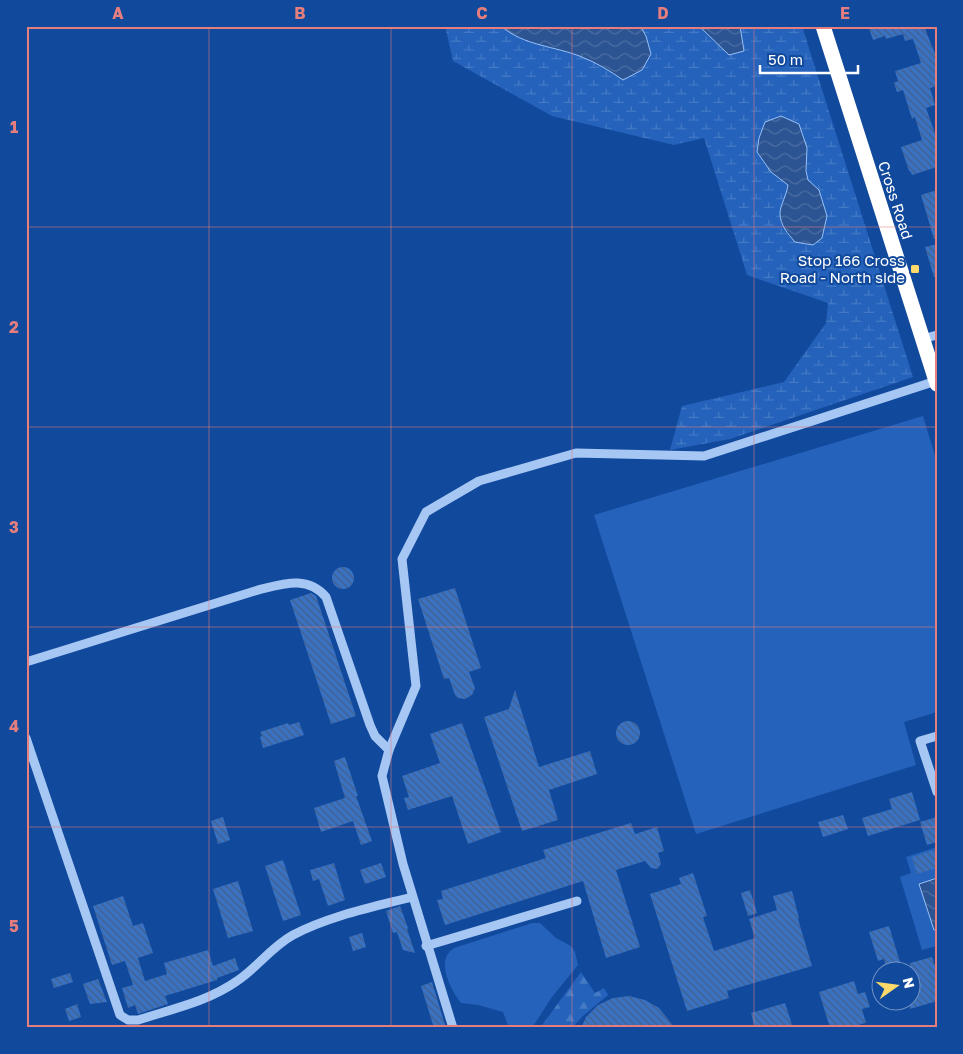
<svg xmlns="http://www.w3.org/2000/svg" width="963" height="1054" font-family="'Golos Text',sans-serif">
<defs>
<pattern id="forest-firs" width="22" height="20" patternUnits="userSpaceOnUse" patternTransform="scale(1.25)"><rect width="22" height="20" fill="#2462bb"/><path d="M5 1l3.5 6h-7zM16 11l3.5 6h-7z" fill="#457ac5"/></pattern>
<pattern id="wetland-marsh" width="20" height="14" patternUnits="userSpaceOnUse" patternTransform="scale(1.25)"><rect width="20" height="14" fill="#2462bb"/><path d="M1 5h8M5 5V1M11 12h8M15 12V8" fill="none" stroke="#457ac5"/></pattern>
<pattern id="water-waves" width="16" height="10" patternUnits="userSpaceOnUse" patternTransform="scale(1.25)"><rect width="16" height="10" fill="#2c5492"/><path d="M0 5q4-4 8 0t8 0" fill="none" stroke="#4c6ea2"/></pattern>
<pattern id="building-back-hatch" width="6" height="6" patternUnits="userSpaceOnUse" patternTransform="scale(1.25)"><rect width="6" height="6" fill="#3a72c3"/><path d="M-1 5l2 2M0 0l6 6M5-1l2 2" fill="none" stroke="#435f88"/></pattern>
</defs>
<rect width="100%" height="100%" fill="#11499c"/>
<!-- grass -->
<g fill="#2462bb">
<path d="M923,416L937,462V712L904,722L916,765L696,834L594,515Z"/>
<path d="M937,847V946L922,950L900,877L911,873L906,857Z"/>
<path d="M532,923H540L556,938L571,946L575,952L578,965L552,997L532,1028H509L503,1012L478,1005L461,1003C450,989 435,960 454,948Z"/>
</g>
<!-- forest -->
<path fill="url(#forest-firs)" d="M581,972L595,993L604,988L608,995L583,1016L572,1028H540Z"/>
<!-- wetland -->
<path fill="url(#wetland-marsh)" d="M445,26H802L913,377L730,439L670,450L682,406L784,382L826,323L828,303L747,275L704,138L674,145L552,116L453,61Z"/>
<!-- water -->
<g fill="url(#water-waves)" stroke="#98c1f8">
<path d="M501,26H640L646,36L651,54L642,70L623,80C610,71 597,63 582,57C555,46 524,46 501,26Z"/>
<path d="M699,26H740L744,51L729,55Z"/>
<path d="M781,116L799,124L807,148L806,171L808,180L819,190L827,216L822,238L813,245L795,242C788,234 780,225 780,213C780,206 787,194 788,185L771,172L757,152L759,138L765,122Z"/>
<path d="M937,878V929L934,930L919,884Z"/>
</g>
<!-- building -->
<g fill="url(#building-back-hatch)">
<path d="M868,26H924L937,59V86L930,88L935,105L926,108L937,139V167L912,175L910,171H909L901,147L922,140L915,117L912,119L903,90L897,92L894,83L898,81L895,71L921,63L913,39L905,41L903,34L886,39L885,36L873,40Z"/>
<path d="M937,190V239H934L921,195Z"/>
<path d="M937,244V277H934L925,247Z"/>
<circle cx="343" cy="578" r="11"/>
<path d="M455,588L481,668L469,672L475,688L472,695L465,699L458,698L455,695L449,678L444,679L418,599Z"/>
<path d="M311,593L316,596L356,716L331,724L290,600Z"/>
<path d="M515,690L539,767L590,751L597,774L549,790L558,820L522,831L484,717L509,709Z"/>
<circle cx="628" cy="733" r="12"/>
<path d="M299,722L304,735L263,748L260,737L262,736L260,732L288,723L289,725Z"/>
<path d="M462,723L501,832L468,844L452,796L408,810L404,798L409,797L402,776L440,763L430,734Z"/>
<path d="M345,757L358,796H356L372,841L361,845L353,821L321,832L314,808L345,798L334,761Z"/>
<path d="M912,792L920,820L868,836L862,818L892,809L889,799Z"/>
<path d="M843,815L848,829L823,837L818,822Z"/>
<path d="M223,817L230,840L218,844L211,821Z"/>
<path d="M937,817V842L927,845L920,822Z"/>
<path d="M631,823L635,834L657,827L664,851L658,853L661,864L657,869L651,868L645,861L616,870L640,947L606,958L583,881L445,925L437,900L443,899L441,891L546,858L543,850Z"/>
<path d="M934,850L937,859V868L917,874L912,857Z"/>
<path d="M283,860L301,915L283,921L265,866Z"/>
<path d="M334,863L345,900L328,906L319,879L313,881L310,870Z"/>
<path d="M381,863L386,877L365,884L360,870Z"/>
<path d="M693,873L707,916L703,917L714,951L755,938L749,919L777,910L773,896L792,891L799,918L798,919L812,966L727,991L729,998L687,1011L650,894L681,884L679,878Z"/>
<path d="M238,881L253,931L228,938L213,889Z"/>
<path d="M750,890L757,913L748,916L741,893Z"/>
<path d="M123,896L133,926L143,923L153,953L138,958L145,981L167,974L164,963L208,950L213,966L235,958L239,970L217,978V980L165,996L168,1004L138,1014L135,1005L128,1008L122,988L133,985L125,961L112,965L93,906Z"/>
<path d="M400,906L408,928L407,929L415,953L403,950L397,932L393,933L386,911Z"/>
<path d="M889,926L903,972H888L884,959L878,961L869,932Z"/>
<path d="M362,933L366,947L353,951L349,937Z"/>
<path d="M932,957L934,964L937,963V1001L910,1009V963Z"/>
<path d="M70,973L73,982L54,988L51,979Z"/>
<path d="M98,979L107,1002L90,1004L83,984Z"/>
<path d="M854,981L858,994L865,992L870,1007L862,1009L866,1023L860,1024L861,1028H830L819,992Z"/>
<path d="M432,982L446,1028H434L421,986Z"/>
<path d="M629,996L645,1000L659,1008L675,1028H581L586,1017L598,1005L613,998Z"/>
<path d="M785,1003L793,1028H755L751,1013Z"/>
<path d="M77,1004L81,1017L69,1021L65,1009Z"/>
</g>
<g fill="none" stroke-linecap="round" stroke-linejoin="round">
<!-- minor -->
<g stroke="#a6c7f4" stroke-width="9">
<path d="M922,339L937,335"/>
<path d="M26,662L258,590C283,584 307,575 326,597L370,725L375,736L389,750"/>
<path d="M937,736L920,741L937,792"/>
<path d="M26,738L120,1015L128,1020H138C172,1009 207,1002 237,981C257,968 271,947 293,935C329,916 373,907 412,897"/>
<path d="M426,946L577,901"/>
<path d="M453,1028L403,864L382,776L389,750L416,686L402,559L426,512L479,481L576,453L704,456L936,381"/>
</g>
<!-- highway -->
<path stroke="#fff" stroke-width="15" d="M823,26L937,384"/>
</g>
<!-- grid -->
<path fill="none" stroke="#e67e7e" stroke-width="1" stroke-opacity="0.55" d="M209,26V1028M391,26V1028M572,26V1028M754,26V1028M26,227H937M26,427H937M26,627H937M26,827H937"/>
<!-- markers -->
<rect fill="#ffd969" stroke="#11499c" stroke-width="2" x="910" y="264" width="10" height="10" rx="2.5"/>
<g text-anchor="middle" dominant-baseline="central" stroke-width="4" stroke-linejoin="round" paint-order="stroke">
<!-- street labels -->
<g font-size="15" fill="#fff" stroke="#11499c">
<text transform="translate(896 200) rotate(72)">Cross Road</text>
</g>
<!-- poi labels -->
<g font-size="15" fill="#fff" stroke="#11499c" text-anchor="end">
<text x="905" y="260">Stop 166 Cross<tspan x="905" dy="17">Road - North side</tspan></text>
</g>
</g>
<!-- border -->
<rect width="963" height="1054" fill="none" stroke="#11499c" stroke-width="55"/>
<!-- north arrow -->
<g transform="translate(896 986) rotate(76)"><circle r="24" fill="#11499c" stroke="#7092c4"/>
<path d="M0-4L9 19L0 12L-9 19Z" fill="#ffd969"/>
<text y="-8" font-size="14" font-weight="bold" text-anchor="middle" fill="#ffffff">N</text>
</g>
<!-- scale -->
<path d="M760 65v8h98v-8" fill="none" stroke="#ffffff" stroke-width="2.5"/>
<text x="768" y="65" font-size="15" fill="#ffffff" stroke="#11499c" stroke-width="4" paint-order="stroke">50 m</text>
<rect x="28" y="28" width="908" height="998" fill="none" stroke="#e67e7e" stroke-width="2"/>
<g font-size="16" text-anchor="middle" font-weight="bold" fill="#e67e7e">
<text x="118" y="19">A</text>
<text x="300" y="19">B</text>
<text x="482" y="19">C</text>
<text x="663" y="19">D</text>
<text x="845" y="19">E</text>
<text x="14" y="133">1</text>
<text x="14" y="333">2</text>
<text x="14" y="533">3</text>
<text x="14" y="732">4</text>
<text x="14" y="932">5</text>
</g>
</svg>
